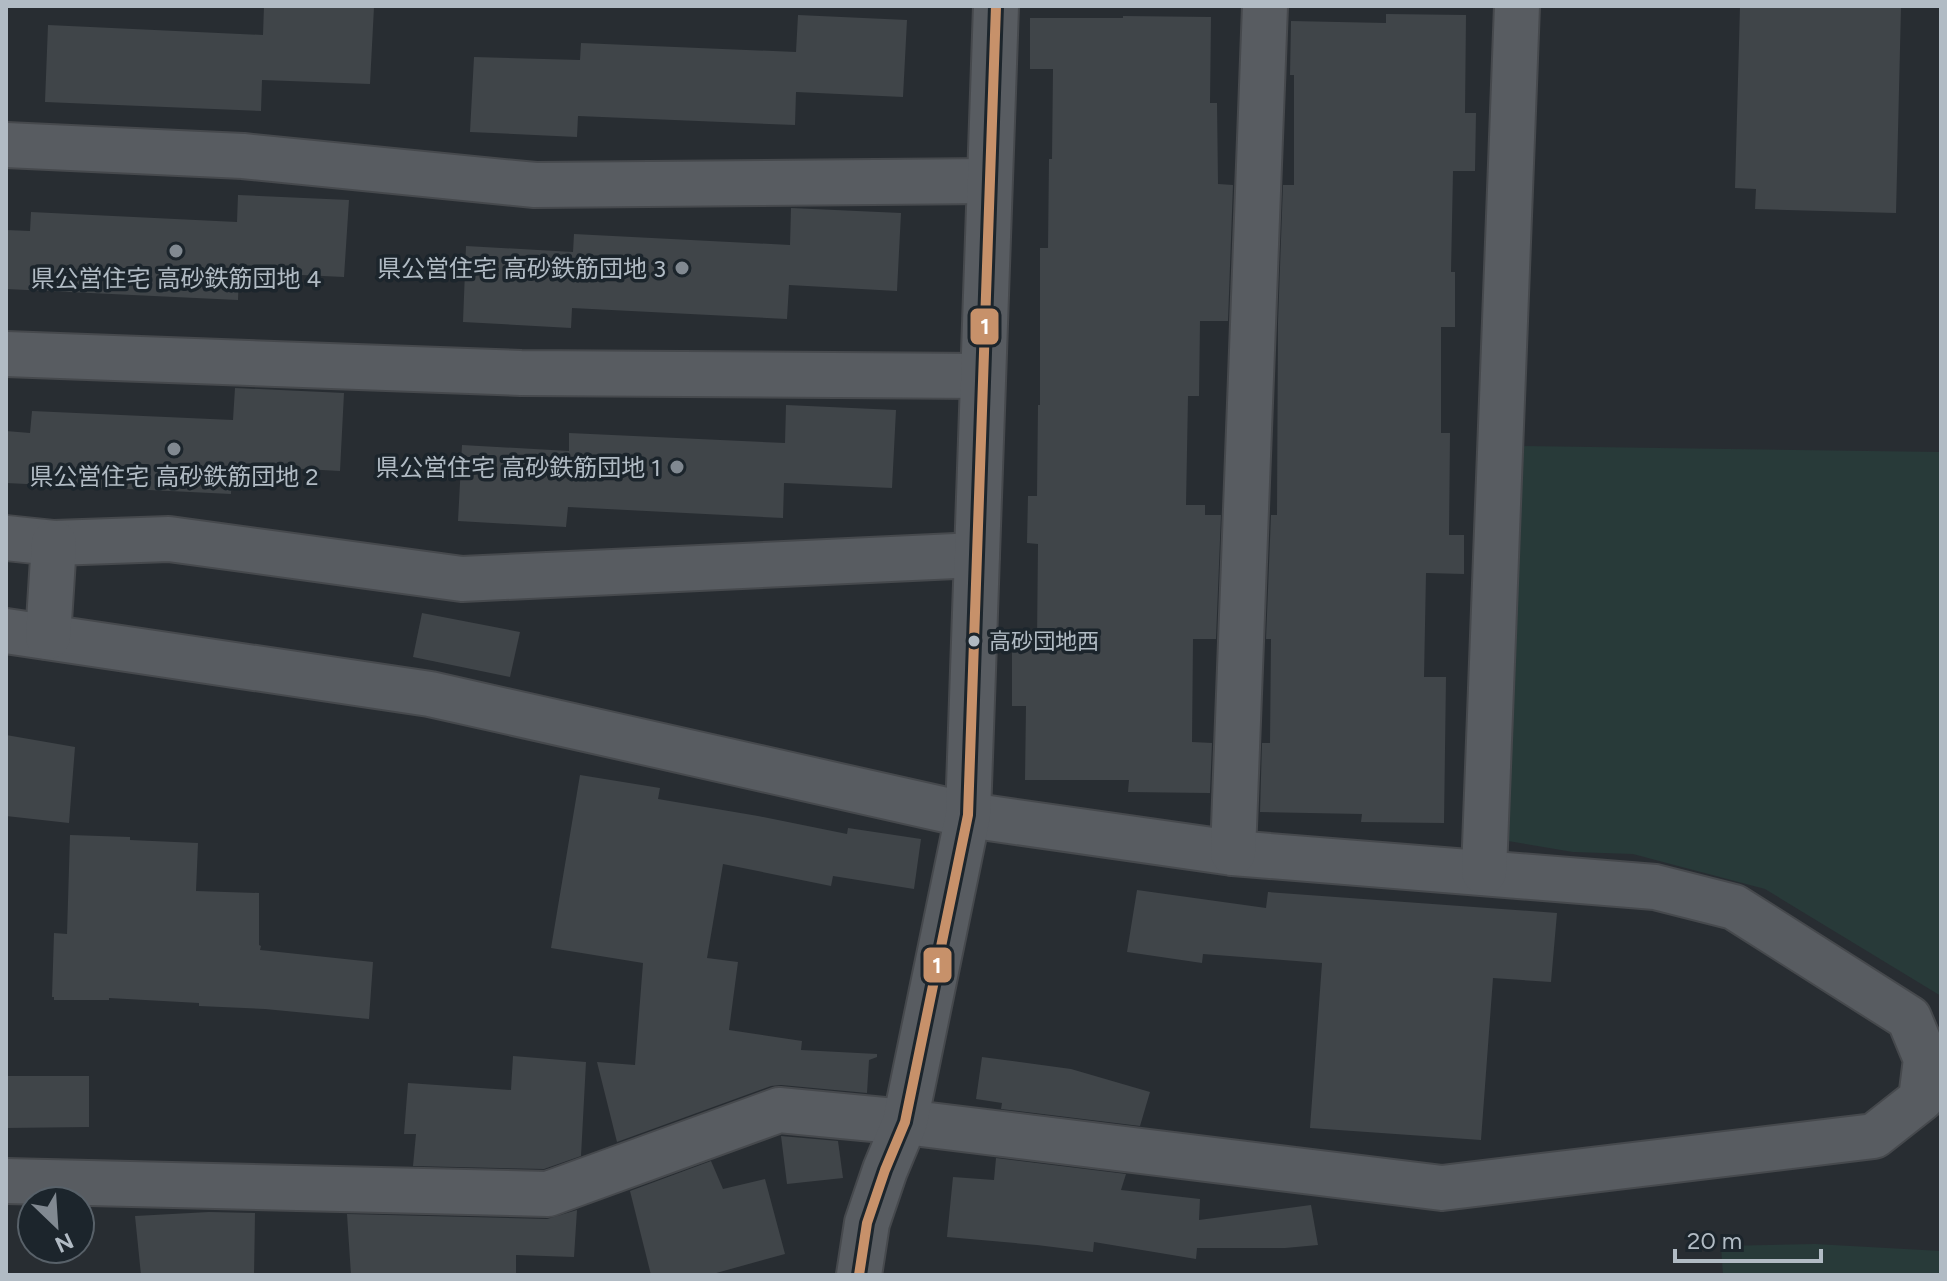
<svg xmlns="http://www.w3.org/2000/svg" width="1947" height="1281" font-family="Figtree,'Noto Sans JP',sans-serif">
<rect width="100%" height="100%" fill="#282d32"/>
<!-- green -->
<g fill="#283a39">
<path d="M1516,446L1941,452V996L1765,889L1633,854L1573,852L1508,841Z"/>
<path d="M1815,1244L1941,1251V1275H1723L1721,1246Z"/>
</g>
<!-- building -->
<g fill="#404549">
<path d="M264,6L374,7L370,84L262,80L261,111L45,102L48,25L263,35Z"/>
<path d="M1740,6L1901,7L1896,213L1755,209L1756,189L1735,188Z"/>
<path d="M1386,14L1466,15L1465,113H1476L1475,171H1453L1451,272H1455V327H1441V433H1450L1449,535H1464V574L1426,573L1424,677H1446L1444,823L1361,822L1362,814L1260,812L1262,743H1270L1271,639H1266L1271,515H1277L1278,322L1283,185H1294V75H1290L1291,21L1386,23Z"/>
<path d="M798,15L907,20L903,97L796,92L795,125L578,116L577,137L470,132L474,57L580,60L581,43L796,52Z"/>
<path d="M1123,16L1211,17L1210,103H1217L1218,184L1233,185L1228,321H1200L1199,396H1188L1186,505H1205V515H1221L1216,639H1193L1192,742L1212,743L1210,793L1128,792L1129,780H1025L1026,706H1012V640H1037L1038,544L1027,543L1028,496H1037L1038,405H1040V248H1048L1049,159H1052L1053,69H1030V18H1123Z"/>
<path d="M238,195L349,200L344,277L239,272L238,300L6,289V230L30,231L31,212L237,222Z"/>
<path d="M791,208L901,213L897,291L789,285L787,319L572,308L571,328L463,322L466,246L573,252L574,234L790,245Z"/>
<path d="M235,388L344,393L340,471L232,465L231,494L6,483V431L30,433L32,411L233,420Z"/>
<path d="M786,405L896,410L892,488L784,483L783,518L568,507L566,527L458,521L462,445L569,451V433L785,443Z"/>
<path d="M422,613L520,632L510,677L413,657Z"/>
<path d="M6,735L75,747L69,823L6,816Z"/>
<path d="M580,775L660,788L658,799L758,816L847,834L848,828L921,839L914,889L833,876L831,886L723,864L707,958L738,962L729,1030L802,1041L801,1050L877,1054V1057L869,1060L867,1093L781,1085L771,1086L617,1142L597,1062L635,1065L643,963L551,948Z"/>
<path d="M70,835L130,837V840L198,843L196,891L259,893V945L261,946L260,950L373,962L369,1019L265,1009L199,1006V1003L109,998V1000H54V997H52L54,933L67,934Z"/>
<path d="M1137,890L1266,908L1268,892L1557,913L1551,982L1493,978L1481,1140L1310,1128L1322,963L1203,954L1202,963L1127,952Z"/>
<path d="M513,1056L586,1062L581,1156L544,1169L413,1166L416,1134H404L408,1083L511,1090Z"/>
<path d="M982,1057L1071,1069L1150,1092L1140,1126L1001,1109L1002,1103L976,1099Z"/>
<path d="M6,1076H89V1127L6,1128Z"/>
<path d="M781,1136L838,1141L843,1178L787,1184Z"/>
<path d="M996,1158L1126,1174L1121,1190L1200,1199L1199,1220L1311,1205L1318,1245L1285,1248H1197L1196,1259L1094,1242L1093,1252L1037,1245L947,1237L953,1177L994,1180Z"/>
<path d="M711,1161L723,1189L765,1179L785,1254L709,1275H651L630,1191Z"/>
<path d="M577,1210L574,1257L516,1255V1275H351L347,1214L547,1219Z"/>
<path d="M209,1212L255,1213L254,1275H141L135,1216Z"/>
</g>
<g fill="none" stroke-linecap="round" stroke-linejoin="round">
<defs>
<g id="minor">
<path d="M6,145L243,156L535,185L989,181"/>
<path d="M6,354L521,373L983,376"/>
<path d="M6,538L54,543L169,539L462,579L977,555"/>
<path d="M6,631L430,694L968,815L1233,853L1655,887L1734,907L1909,1018L1926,1059L1921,1099L1874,1136L1442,1188L905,1122L779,1110L548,1194L6,1181"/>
<path d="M48,637L54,543"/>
<path d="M1233,853L1265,6"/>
<path d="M1484,872L1517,6"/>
<path d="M859,1275L867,1223L885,1170L905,1122L968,815L996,6"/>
</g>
</defs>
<!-- minor casing -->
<use href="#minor" stroke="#46494d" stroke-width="48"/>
<!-- minor -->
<use href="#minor" stroke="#585c61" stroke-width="44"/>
<defs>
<path id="bus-1" d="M859,1275L867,1223L885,1170L905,1122L968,815L996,6"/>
</defs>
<!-- bus-1 casing -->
<use href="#bus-1" stroke="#1c252c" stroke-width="16"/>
<!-- bus-1 -->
<use href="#bus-1" stroke="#c7916a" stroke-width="10"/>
</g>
<!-- markers -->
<g fill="#818991" stroke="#1c252c" stroke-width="3">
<circle cx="176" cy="251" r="8"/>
<circle cx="682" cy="268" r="8"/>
<circle cx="174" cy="449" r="8"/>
<circle cx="677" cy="467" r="8"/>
</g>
<circle fill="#b1bbc4" stroke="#1c252c" stroke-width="3" cx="974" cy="641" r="7"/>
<g text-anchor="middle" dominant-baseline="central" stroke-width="7" stroke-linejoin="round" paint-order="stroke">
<!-- bus labels -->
<g font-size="22" fill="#b1bbc4" stroke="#1c252c" text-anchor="start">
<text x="989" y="641">高砂団地西</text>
</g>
<!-- poi labels -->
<g font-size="24" fill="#b1bbc4" stroke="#1c252c" text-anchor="end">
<text x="666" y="268">県公営住宅 高砂鉄筋団地 3</text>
<text x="176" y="278" text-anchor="middle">県公営住宅 高砂鉄筋団地 4</text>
<text x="661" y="467">県公営住宅 高砂鉄筋団地 1</text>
<text x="174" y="476" text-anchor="middle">県公営住宅 高砂鉄筋団地 2</text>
</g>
</g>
<g stroke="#1c252c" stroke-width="3">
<rect x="969" y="307" width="31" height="39" rx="8" fill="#c7916a"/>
<rect x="922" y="946" width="31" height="38" rx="8" fill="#c7916a"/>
</g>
<g font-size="22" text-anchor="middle" font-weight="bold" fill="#fff">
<text x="985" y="334">1</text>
<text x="937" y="973">1</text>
</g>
<!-- border -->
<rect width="1947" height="1281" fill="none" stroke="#b1bbc4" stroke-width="16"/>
<!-- north arrow -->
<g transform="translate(56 1225) rotate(155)"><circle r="38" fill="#1c252c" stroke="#586169" stroke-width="2"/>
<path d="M0-6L14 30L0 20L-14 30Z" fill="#818991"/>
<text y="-12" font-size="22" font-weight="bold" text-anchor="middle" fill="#b1bbc4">N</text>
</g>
<!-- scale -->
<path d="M1675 1249v12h146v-12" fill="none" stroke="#b1bbc4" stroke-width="4"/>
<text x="1687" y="1249" font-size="24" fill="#b1bbc4" stroke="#1c252c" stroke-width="6" paint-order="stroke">20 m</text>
</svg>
